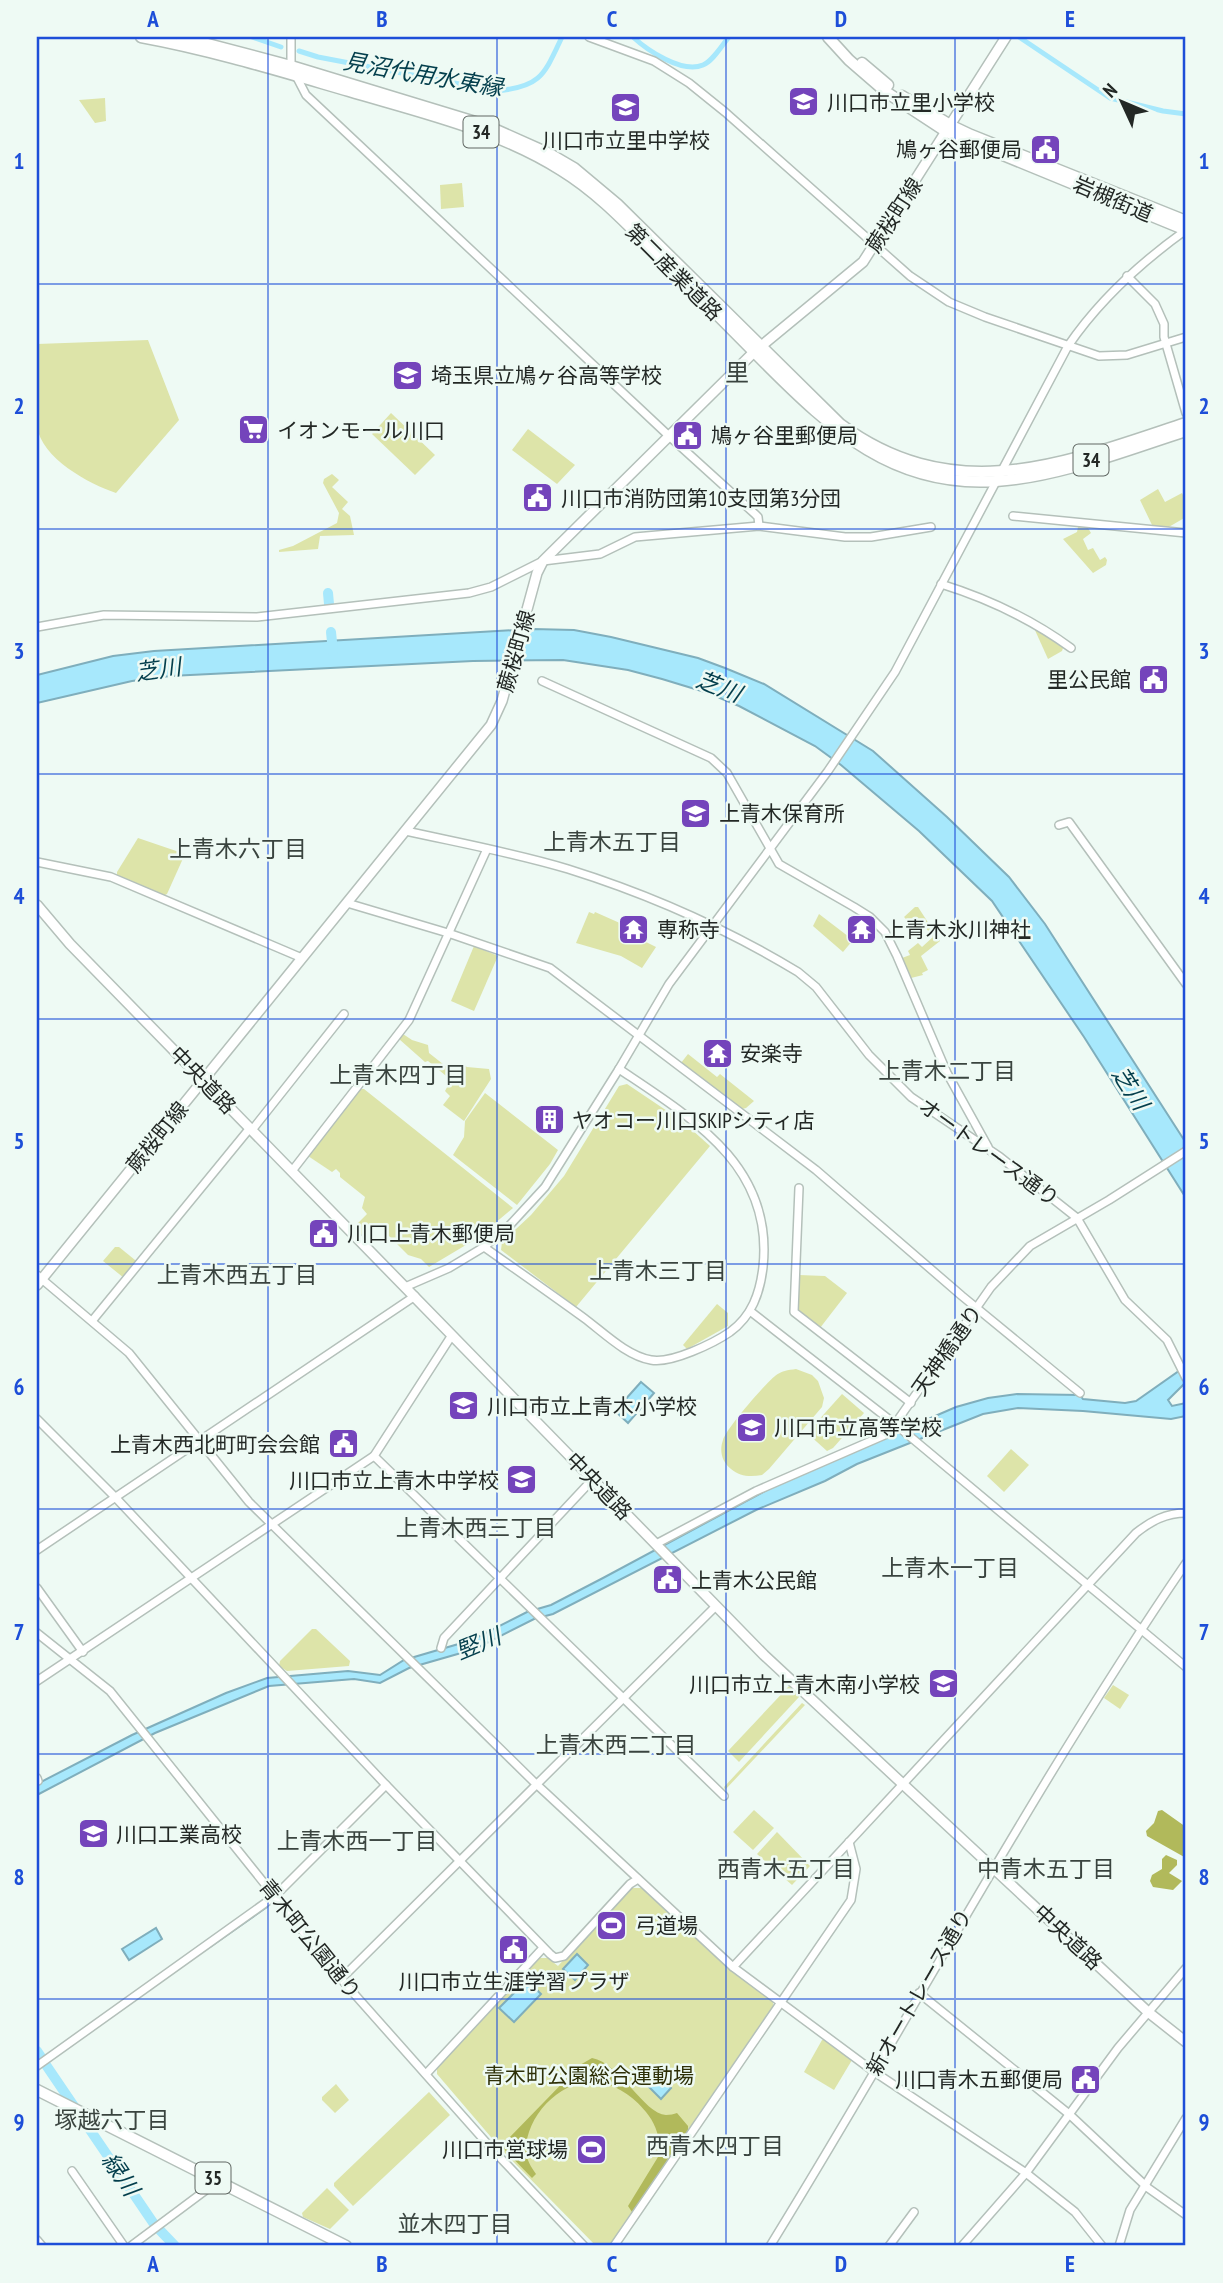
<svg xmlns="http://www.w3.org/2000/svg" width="1223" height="2283" font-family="'PT Sans Narrow','Noto Sans JP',sans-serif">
<rect width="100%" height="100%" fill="#eefaf4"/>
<!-- green -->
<g fill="#dde4a9">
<path d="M105,98L106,121L95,123L79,100Z"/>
<path d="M462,183L464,207L441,209L440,185Z"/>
<path d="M148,340L179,420L116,493C89,484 41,458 37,426C33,400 37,371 37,344Z"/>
<path d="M391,413L435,455L415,475L372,434Z"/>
<path d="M528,429L575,465L557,484L512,450Z"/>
<path d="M332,474L339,480L332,487L348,502L342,509L350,516L354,535L320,536L318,549L279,552V550L293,546L337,523L339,513L323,483L324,479Z"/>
<path d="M1158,489L1165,502L1182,493L1186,501V517L1167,528L1153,527L1140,500Z"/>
<path d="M1078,527L1088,528L1091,533L1083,539L1088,550L1093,548L1100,560L1105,557L1107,560L1106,565L1093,573L1063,539L1077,532Z"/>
<path d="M1034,628L1063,648L1062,651L1048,659Z"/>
<path d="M138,838L185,854L167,894L163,896L117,876V872Z"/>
<path d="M915,907H918L940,941L921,956L928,970L922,973L923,975L911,978L902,958L910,955L908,951L918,943L922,947L933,937L925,927L920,930L918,927L916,929L904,917Z"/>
<path d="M589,912L594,914L595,912L622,924L620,929L656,947L642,968L621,956L576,943Z"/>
<path d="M819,914L853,940L843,952L813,926Z"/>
<path d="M474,946L498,956L474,1011L451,1001Z"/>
<path d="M403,1034L412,1040L428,1045L429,1053L453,1072H456L462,1064L467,1067L489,1069L491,1079L464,1121L443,1105L450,1096L445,1091L451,1080L428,1061L425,1062L399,1039Z"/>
<path d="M688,1054L717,1077L720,1074L754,1101L746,1108L742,1109L681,1063Z"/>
<path d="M627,1084L682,1121L710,1146L576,1307L501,1250L502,1242L531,1215L564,1176L619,1086Z"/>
<path d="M360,1089H364L513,1208L476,1239L429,1267L421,1259L408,1255L376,1223L361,1236L353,1228L367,1214L362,1208L365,1197L340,1177V1173L336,1169L332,1172L308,1156Z"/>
<path d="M485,1093L558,1150L550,1164L517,1205L453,1155L464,1137L465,1121Z"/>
<path d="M115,1247H119L135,1260L136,1264L124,1278L103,1261Z"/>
<path d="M799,1275L825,1276L847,1293L820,1328L796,1310Z"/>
<path d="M717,1304L728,1313V1326L687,1349L683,1345Z"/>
<path d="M796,1369L812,1375L818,1381L824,1398L822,1407L769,1469L762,1475C751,1477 740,1477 731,1469C722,1462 719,1451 723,1440C726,1429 765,1384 775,1376C781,1371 788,1370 796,1369Z"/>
<path d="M842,1394L864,1413L833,1448L827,1451L807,1433Z"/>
<path d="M1011,1449L1029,1465L1004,1492L987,1476Z"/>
<path d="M312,1629H316L350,1661L349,1666L287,1671L279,1666L280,1661Z"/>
<path d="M1113,1685L1129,1695L1120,1709L1104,1698Z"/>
<path d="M789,1686L799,1694V1697L739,1762L728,1751Z"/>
<path d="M802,1703L805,1705L725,1790L724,1787Z"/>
<path d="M754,1810L774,1828L753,1850L733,1832Z"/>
<path d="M777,1832L810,1866L792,1885L757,1854Z"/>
<path d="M630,1888H643L772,1999L774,2008L609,2246H596L502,2150L437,2074V2066L539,1958H548L558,1966Z"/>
<path d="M822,2040H825L852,2060L834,2090L804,2072Z"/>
<path d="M336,2084L349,2100L335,2113L322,2100V2097Z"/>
<path d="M429,2092L450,2115L353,2206L334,2186V2183Z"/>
<path d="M327,2188L349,2210L330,2229L303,2217L302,2213Z"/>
</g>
<!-- forest -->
<g fill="#b1b95b">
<path d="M1162,1810L1186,1827V1858L1147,1836L1146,1831L1154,1823L1158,1811Z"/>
<path d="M1166,1855L1177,1860V1865L1169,1873L1182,1881L1173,1890L1153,1887L1150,1881L1152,1875L1162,1869V1859Z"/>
<path d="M592,2058C620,2063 644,2114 666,2115C670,2115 674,2114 677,2113L688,2126V2131L632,2212L628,2206L658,2157C662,2141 656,2124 646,2112C634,2097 616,2084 596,2082C561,2079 526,2116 526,2150C526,2159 531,2167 536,2174L532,2178L504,2149L506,2141L580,2065Z"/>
</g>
<!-- water -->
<g fill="#a7e8fc" stroke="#7faebc" stroke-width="2">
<path d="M533,629L574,630L611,637L698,658L725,668L764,684L873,751L947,817L1009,877L1045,924L1186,1143V1198L1084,1037L992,901L919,831L841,765L815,746L739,706L708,693L662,679L628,670L563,660L473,661L170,676L132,681L37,703V675L113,656L154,651Z"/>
<path d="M1186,1366V1382L1168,1400L1172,1406L1186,1403V1416L1171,1419L1083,1411L1018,1408L983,1414L857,1464L825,1481L756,1510L553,1614L534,1619L475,1649L409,1668L380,1683L354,1679L269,1686L155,1733L37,1795V1784L132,1735L226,1693L267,1678L348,1671L380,1675L404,1660L472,1640L527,1612L551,1605L603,1578L780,1483L956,1407L988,1398L1017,1394L1080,1395L1083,1399L1125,1403L1136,1401Z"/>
<path d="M641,1382L654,1393L628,1423L615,1411Z"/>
<path d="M156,1928L162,1939L129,1960L122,1949Z"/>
<path d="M577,1954L588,1965L575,1980L563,1969Z"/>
<path d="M527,1980L541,1994L514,2022L499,2008Z"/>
<path d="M649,2067L671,2088L661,2099L639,2077Z"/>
</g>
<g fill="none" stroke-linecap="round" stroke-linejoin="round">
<!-- stream -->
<g stroke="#7faebc" stroke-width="2">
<path d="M210,1947L267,1907"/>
<path d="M45,2064L194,1958"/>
</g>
<!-- canal -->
<g stroke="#a7e8fc" stroke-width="5">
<path d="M252,37L281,47"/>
<path d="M633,37C647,50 682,74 703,65C713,61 722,45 729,37"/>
<path d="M1019,37L1110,98L1163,111L1186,114"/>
<path d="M299,51L318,57L496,91C541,87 544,75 562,37"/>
</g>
<!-- river -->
<g stroke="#a7e8fc" stroke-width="10">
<path d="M328,593L329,604"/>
<path d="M331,632L333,652"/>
<path d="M37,2051L43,2060"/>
<path d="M46,2065L154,2224L175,2246"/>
</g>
<defs>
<g id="tertiary">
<path d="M291,37V66L306,95L669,436L755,514L758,517L759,526"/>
<path d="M589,37L654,61L689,83L725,112L910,276L949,302L985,317L1099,356L1127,355L1186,337"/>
<path d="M1127,276L1155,304L1164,324V337L1186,413"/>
<path d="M1013,516L1186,533"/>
<path d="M941,584C989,599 1030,618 1071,648"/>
<path d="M37,627L104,615L257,617L469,593L491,587L543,561L600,554L635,537L759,526L845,537H871L931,527"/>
<path d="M542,681L711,758L727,773L779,864L854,907L870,917L885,932L897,956L947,1073L988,1147"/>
<path d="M1059,825L1069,822L1186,984"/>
<path d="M406,831C460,843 515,853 568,869C648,894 727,929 798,972L816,987L869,1055L911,1097L1000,1157L1077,1218L1125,1300L1167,1340L1186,1378"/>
<path d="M37,862L111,877L302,958"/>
<path d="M347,903L448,933L550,968L816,1170L962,1296L1080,1393"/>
<path d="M252,1130L344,1014"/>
<path d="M292,1171L409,1020L487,849"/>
<path d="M799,1188L794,1312L911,1403"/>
<path d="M484,1247C518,1271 551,1294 584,1318C604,1333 627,1356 651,1360C671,1364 714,1343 730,1332C752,1316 760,1293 763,1267C774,1166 692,1118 619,1069"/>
<path d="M37,1275L129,1353L249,1502L533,1781L733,1967L873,2071L1026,2173L1075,2212L1102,2246"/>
<path d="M405,1287L449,1268L484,1247L509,1226L545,1187L619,1069L669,984L828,771L895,672L1068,346C1100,299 1140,263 1186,230"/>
<path d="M750,1311L895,1424L1186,1667"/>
<path d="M92,1321L250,1128"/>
<path d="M37,1419L115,1497L386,1785L550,1954L555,1958L564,1956L630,1884L638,1879"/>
<path d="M374,1456L724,1796"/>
<path d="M656,1544L756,1491L887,1434L895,1424L991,1287L1030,1246L1109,1200L1186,1151"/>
<path d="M37,1550L415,1296"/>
<path d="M37,1588L83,1652"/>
<path d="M37,1633L110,1691L341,1979L492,2149L584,2246"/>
<path d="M441,1648L444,1638L592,1480"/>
<path d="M37,1681L374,1456L452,1335"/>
<path d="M37,1778L38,1781"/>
<path d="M733,1967L1136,1533C1151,1521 1166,1513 1186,1513"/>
<path d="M341,1979L716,1606"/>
<path d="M919,1993L1069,2114L1148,2188L1186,2215"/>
<path d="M37,2066L275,1896L386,1785"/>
<path d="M426,2074L543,1948"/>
<path d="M72,2171L124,2246"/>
<path d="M37,2240L42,2246"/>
<path d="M131,2246L218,2181"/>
<path d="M614,2246L851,1900L856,1869L849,1842"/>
<path d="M770,2246C910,2019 1035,1784 1186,1563"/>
<path d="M889,2246L914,2212"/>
<path d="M962,2246L1026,2173L1118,2048L1186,1968"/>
<path d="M1119,2246L1130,2210L1186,2118"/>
</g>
<g id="secondary">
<path d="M37,905L70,944L764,1655L1148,2012L1186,2042"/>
<path d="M37,1285L491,725L502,701L537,573L543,561L754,352L863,262L1006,37"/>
</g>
<g id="primary">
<path d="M141,37C212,50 280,71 349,91C420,112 498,130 561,170C597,192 626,223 655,252C692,289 728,326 765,363C832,430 894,488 996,481C1059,477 1126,450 1186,431"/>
<path d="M181,37L291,66L485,125L550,154L574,168L617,204L840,424C955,509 1065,463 1186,423"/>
<path d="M37,2090L346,2246"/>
</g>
<g id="trunk">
<path d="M828,37L849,60L886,92L947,132L1186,230"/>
<path d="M862,63L888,85"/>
<path d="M902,96L952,126L971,135L1186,221"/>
</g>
</defs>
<!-- tertiary casing -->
<use href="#tertiary" stroke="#b4c0ba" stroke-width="10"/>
<!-- secondary casing -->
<use href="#secondary" stroke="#b4c0ba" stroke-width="12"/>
<!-- primary casing -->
<use href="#primary" stroke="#b4c0ba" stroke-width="13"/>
<!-- trunk casing -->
<use href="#trunk" stroke="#b4c0ba" stroke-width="13"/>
<!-- tertiary -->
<use href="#tertiary" stroke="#fff" stroke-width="7"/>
<!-- secondary -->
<use href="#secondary" stroke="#fff" stroke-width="9"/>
<!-- primary -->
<use href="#primary" stroke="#fff" stroke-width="10"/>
<!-- trunk -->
<use href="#trunk" stroke="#fff" stroke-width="10"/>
</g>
<!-- grid -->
<path fill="none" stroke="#1d4ed8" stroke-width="2" stroke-opacity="0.55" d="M268,37V2246M497,37V2246M726,37V2246M955,37V2246M37,284H1186M37,529H1186M37,774H1186M37,1019H1186M37,1264H1186M37,1509H1186M37,1754H1186M37,1999H1186"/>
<!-- icons -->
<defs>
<symbol id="school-square" viewBox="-11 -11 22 22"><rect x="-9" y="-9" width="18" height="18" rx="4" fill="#7444bb" stroke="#eefaf4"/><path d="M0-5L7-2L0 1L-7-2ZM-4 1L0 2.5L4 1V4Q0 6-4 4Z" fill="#fff"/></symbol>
<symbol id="civic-square" viewBox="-11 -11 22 22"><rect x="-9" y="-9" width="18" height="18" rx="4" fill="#7444bb" stroke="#eefaf4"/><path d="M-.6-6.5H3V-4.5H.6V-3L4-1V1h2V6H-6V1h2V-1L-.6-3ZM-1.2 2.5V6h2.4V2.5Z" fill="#fff"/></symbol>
<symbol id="supermarket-square" viewBox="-11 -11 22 22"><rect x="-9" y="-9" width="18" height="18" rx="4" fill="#7444bb" stroke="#eefaf4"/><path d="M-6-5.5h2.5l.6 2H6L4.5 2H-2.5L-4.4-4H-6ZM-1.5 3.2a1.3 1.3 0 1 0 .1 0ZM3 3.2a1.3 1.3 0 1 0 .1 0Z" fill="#fff"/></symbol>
<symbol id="temple-square" viewBox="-11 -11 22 22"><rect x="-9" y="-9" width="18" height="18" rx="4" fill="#7444bb" stroke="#eefaf4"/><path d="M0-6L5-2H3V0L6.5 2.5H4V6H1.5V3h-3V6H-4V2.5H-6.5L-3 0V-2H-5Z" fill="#fff"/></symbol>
<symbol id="building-square" viewBox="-11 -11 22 22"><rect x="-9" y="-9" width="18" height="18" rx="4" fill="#7444bb" stroke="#eefaf4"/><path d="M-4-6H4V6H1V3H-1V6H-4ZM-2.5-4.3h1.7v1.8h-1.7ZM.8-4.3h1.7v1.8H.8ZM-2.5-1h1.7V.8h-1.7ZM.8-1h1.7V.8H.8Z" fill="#fff"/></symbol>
<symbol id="stadium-square" viewBox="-11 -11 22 22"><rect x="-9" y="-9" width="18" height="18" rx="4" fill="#7444bb" stroke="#eefaf4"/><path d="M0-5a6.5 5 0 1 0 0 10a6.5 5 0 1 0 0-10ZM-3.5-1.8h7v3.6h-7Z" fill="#fff"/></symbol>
</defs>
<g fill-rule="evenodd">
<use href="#school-square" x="786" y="84" width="35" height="35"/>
<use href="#school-square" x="608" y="90" width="35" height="35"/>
<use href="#civic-square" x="1028" y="132" width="35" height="35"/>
<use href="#school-square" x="390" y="358" width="35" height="35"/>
<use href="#supermarket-square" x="236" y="412" width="35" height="35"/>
<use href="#civic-square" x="670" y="418" width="35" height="35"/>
<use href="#civic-square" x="520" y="480" width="35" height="35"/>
<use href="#civic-square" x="1136" y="662" width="35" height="35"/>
<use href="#school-square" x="678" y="796" width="35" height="35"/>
<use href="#temple-square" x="616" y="912" width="35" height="35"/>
<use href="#temple-square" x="844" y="912" width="35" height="35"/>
<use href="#temple-square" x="700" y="1036" width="35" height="35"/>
<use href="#building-square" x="532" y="1102" width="35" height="35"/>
<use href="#civic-square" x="306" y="1216" width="35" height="35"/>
<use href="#school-square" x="446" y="1388" width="35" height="35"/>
<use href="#school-square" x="734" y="1410" width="35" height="35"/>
<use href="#civic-square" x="326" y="1426" width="35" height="35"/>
<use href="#school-square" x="504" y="1462" width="35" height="35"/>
<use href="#civic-square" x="650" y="1562" width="35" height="35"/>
<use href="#school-square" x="926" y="1666" width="35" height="35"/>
<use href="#school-square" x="76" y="1816" width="35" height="35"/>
<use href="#stadium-square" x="594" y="1908" width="35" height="35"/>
<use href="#civic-square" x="496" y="1932" width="35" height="35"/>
<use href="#civic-square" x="1068" y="2062" width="35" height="35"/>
<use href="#stadium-square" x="574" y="2132" width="35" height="35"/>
</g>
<g text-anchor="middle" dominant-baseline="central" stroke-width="5" stroke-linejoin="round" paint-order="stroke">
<!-- shield labels -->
<g fill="#eefaf4" stroke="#606763" stroke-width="2">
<rect x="463.5" y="116.5" width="35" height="31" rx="5"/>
<rect x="1073.5" y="444.5" width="35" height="31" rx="5"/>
<rect x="195.5" y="2162.5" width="35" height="31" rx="5"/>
</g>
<g font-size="19" font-weight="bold" fill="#232825">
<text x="481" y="132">34</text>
<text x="1091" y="460">34</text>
<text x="213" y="2178">35</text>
</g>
<!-- poi labels -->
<g font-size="21" fill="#232825" stroke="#eefaf4" text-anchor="start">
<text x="827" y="102">川口市立里小学校</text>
<text x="626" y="140" text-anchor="middle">川口市立里中学校</text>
<text x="1022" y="149" text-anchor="end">鳩ヶ谷郵便局</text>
<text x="431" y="375">埼玉県立鳩ヶ谷高等学校</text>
<text x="277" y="430">イオンモール川口</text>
<text x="711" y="435">鳩ヶ谷里郵便局</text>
<text x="561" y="498">川口市消防団第10支団第3分団</text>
<text x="1131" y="679" text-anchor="end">里公民館</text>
<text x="719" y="813">上青木保育所</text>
<text x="657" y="929">専称寺</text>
<text x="884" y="929">上青木氷川神社</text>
<text x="740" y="1053">安楽寺</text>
<text x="572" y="1120">ヤオコー川口SKIPシティ店</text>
<text x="347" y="1233">川口上青木郵便局</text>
<text x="487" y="1406">川口市立上青木小学校</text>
<text x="774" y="1427">川口市立高等学校</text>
<text x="320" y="1444" text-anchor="end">上青木西北町町会会館</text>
<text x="499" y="1480" text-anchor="end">川口市立上青木中学校</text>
<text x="691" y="1580">上青木公民館</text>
<text x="920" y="1684" text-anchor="end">川口市立上青木南小学校</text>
<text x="116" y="1834">川口工業高校</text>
<text x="635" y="1925">弓道場</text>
<text x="514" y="1981" text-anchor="middle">川口市立生涯学習プラザ</text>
<text x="1063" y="2079" text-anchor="end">川口青木五郵便局</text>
<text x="568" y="2149" text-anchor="end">川口市営球場</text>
</g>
<!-- street labels -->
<g font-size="21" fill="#232825" stroke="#eefaf4">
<text transform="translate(1113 199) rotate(23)">岩槻街道</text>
<text transform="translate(894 215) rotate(-57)">蕨桜町線</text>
<text transform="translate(674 272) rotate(45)">第二産業道路</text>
<text transform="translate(516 651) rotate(-74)">蕨桜町線</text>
<text transform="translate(203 1080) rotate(46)">中央道路</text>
<text transform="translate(157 1137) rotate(-51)">蕨桜町線</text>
<text transform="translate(989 1152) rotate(36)">オートレース通り</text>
<text transform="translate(947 1350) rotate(-55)">天神橋通り</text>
<text transform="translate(599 1486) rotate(46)">中央道路</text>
<text transform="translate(1068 1937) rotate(43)">中央道路</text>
<text transform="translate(310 1939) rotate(51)">青木町公園通り</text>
<text transform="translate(919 1992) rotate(-60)">新オートレース通り</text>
</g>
<!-- park labels -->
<g font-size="21" fill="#2e3007" stroke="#eefaf4">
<text x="589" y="2075">青木町公園総合運動場</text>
</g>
<!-- water labels -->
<g font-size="23" font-style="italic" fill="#033e4c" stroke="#eefaf4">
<text transform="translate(423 74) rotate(10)">見沼代用水東縁</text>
<text transform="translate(158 669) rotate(-8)">芝川</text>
<text transform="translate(719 686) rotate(21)">芝川</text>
<text transform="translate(1131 1088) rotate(57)">芝川</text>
<text transform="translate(478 1643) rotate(-22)">竪川</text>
<text transform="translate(121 2174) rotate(56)">緑川</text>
</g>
<!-- neighbourhood labels -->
<g font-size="23" fill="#3a443f" stroke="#eefaf4">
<text x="612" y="841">上青木五丁目</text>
<text x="238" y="848">上青木六丁目</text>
<text x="947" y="1070">上青木二丁目</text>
<text x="398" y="1074">上青木四丁目</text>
<text x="658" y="1270">上青木三丁目</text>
<text x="237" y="1274">上青木西五丁目</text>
<text x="476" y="1527">上青木西三丁目</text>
<text x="950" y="1567">上青木一丁目</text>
<text x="616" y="1744">上青木西二丁目</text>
<text x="357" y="1840">上青木西一丁目</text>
<text x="786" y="1868">西青木五丁目</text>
<text x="1046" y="1868">中青木五丁目</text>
<text x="112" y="2119">塚越六丁目</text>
<text x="715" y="2145">西青木四丁目</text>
<text x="455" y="2223">並木四丁目</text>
</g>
<!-- quarter labels -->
<g font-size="24" fill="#3a443f" stroke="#eefaf4">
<text x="737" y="372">里</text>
</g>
</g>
<!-- border -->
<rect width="1223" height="2283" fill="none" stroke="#eefaf4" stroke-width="77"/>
<!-- north arrow -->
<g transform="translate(1122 102) rotate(314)" stroke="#eefaf4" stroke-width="5" paint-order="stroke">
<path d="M0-5L12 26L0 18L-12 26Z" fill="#232825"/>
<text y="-10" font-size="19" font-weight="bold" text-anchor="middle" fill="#232825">N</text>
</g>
<rect x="38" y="38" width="1146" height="2206" fill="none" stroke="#1d4ed8" stroke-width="2.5"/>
<g font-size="23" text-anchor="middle" font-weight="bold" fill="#1d4ed8">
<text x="153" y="27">A</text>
<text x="382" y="27">B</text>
<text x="612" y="27">C</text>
<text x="841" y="27">D</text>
<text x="1070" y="27">E</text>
<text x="19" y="169">1</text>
<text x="1204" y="169">1</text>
<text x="19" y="414">2</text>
<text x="1204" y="414">2</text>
<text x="19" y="659">3</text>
<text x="1204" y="659">3</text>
<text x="19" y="904">4</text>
<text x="1204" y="904">4</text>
<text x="19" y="1149">5</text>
<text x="1204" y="1149">5</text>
<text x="19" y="1395">6</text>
<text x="1204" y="1395">6</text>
<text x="19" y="1640">7</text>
<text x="1204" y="1640">7</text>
<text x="19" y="1885">8</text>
<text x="1204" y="1885">8</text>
<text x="19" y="2130">9</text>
<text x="1204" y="2130">9</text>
<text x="153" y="2272">A</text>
<text x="382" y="2272">B</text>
<text x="612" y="2272">C</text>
<text x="841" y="2272">D</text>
<text x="1070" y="2272">E</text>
</g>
</svg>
